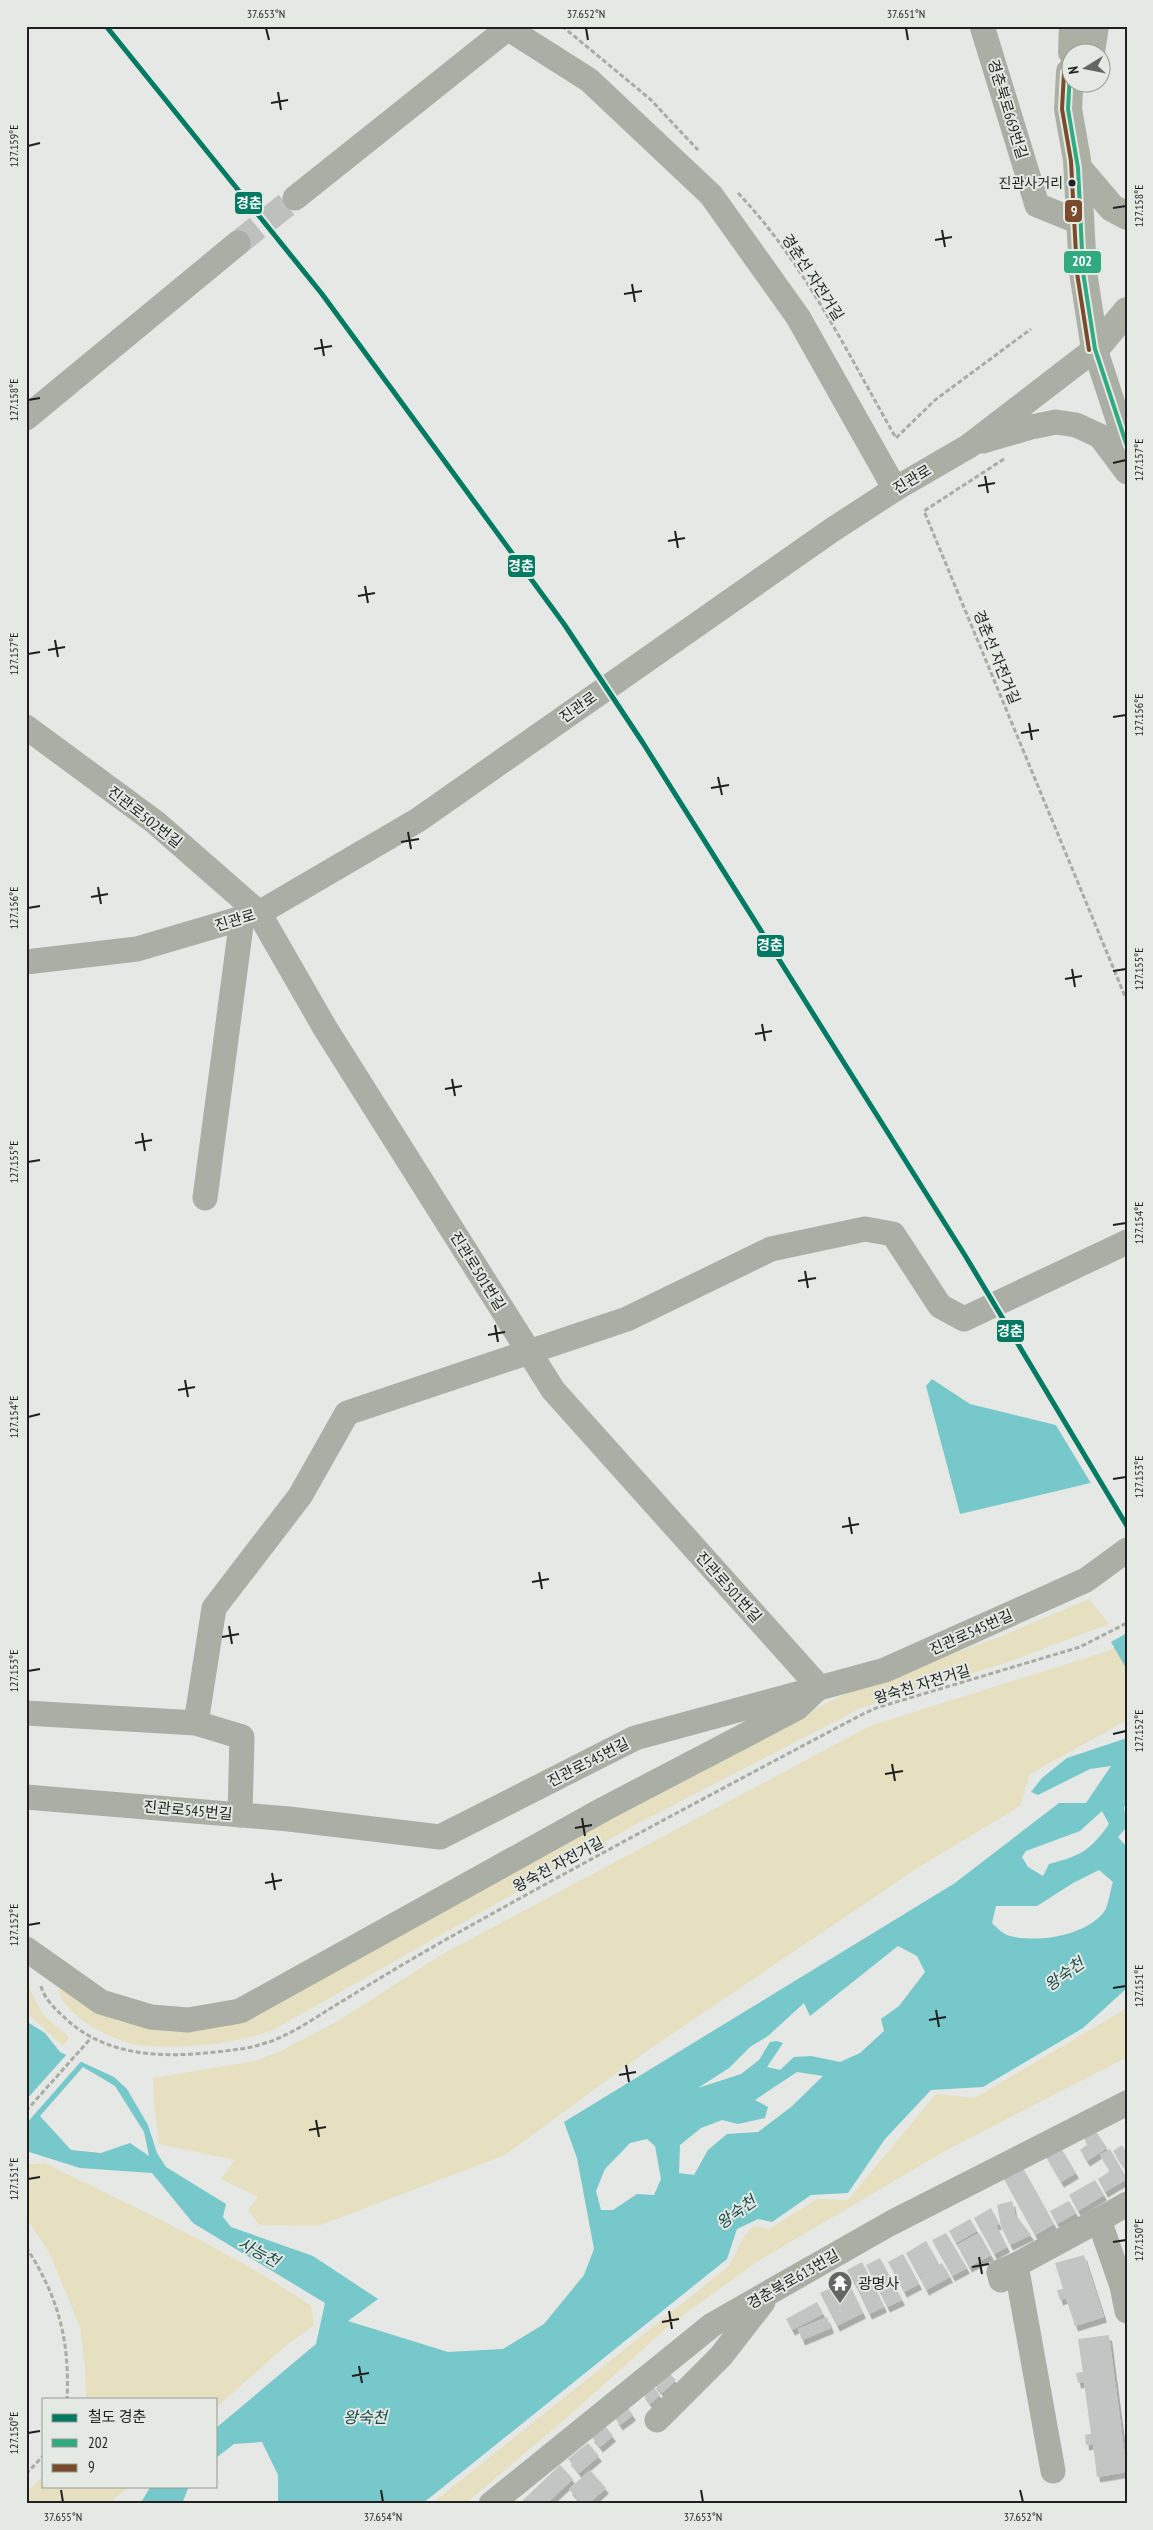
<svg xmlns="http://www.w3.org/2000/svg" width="1153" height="2530" font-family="'PT Sans Narrow','Noto Sans KR',sans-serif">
<defs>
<filter id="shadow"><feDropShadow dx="3" dy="5.5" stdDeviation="0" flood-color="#0004"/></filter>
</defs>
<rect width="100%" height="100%" fill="#e5e8e5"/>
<!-- green -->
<g fill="#e6dfc0">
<path d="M1089,1599L1109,1624L1008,1662L861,1708L633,1826L273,2030C235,2044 178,2050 137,2045C120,2042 89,2027 76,2015C67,2006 60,2001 58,1988L115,2020L162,2029L242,2017L652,1795L854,1689L1002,1636Z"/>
<path d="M1127,1639V1720L1030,1774L1020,1806L919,1867L651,2048L505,2155L318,2226L259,2225L248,2210L258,2197L221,2179L235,2160L159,2144L154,2104L153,2078L255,2061L281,2051L338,2021L441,1955L870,1726L1108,1651Z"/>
<path d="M26,1982L43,2015L69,2037L63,2046L26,2012Z"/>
<path d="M1127,2008V2057L945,2151L758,2261L671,2324L571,2414L465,2504H431L729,2266L743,2238L753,2226L769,2229L817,2199L848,2200L936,2094L975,2098Z"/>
<path d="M45,2163C135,2208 228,2249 311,2306L314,2325L284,2347L216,2408V2399H86L85,2367L80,2327L49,2252L29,2222L26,2212V2165Z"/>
<path d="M44,2475V2486H129L109,2504H26V2493Z"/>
</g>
<!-- water -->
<g fill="#76c8ca" fill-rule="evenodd">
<path d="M932,1379L970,1404L1092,1434L1107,1479L960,1514L926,1386Z"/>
<path d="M1127,1633V1670L1111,1642Z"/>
<path d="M1127,1738V1805L1124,1807L1127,1827L1118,1837L1127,1847V1988L1083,2028L983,2087L931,2090L885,2139L848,2193L811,2195L772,2222L758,2219L737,2229L727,2259L422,2504H278V2475L262,2442L234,2444L216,2458V2428L316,2344L325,2303L193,2223L152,2173L80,2168L26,2151V2021L45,2033L60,2052L114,2077L127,2089L148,2125L157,2153L166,2167L226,2204L223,2217L231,2227L313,2256L378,2299L348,2321L448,2352L503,2349L544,2324L584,2275L594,2249L577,2158L564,2122L955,1883L1059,1803H1086L1111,1766L1090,1769L1038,1795L1031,1792L1042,1778L1067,1758ZM1102,1811L1109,1824C1090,1851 1080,1856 1049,1864L1043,1876L1028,1867L1022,1857L1026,1851L1080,1831ZM1099,1870L1113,1882C1110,1890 1109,1905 1104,1912C1085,1936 1036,1944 1007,1935C1002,1933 996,1927 992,1923L996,1906H1037L1073,1883ZM898,1946L917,1956L925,1972L899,2006L881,2019L884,2031L860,2053L840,2062L811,2056L794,2057L780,2070L767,2067L783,2043L777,2041L770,2042L759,2060L741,2074L698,2088L729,2068L750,2047L768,2036L804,2003L810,2016ZM83,2067L115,2086L144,2132L149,2156L130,2143L101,2153L71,2150L40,2116ZM797,2072L823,2076L791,2107L758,2132L727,2134L708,2150L694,2175L679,2173L680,2145L701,2128L722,2120L738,2124L765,2118L768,2107L755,2100ZM647,2139L655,2146L661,2179L654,2195L637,2194L613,2210H601L596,2191L605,2169L630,2143Z"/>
<path d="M151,2486H189L182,2504H140Z"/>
</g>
<!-- pier -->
<g fill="#e5e8e5">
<path d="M1054,1422L1093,1432L1109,1481L1092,1485Z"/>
<path d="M68,2053L83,2059L26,2124V2100Z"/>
</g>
<!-- building -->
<g fill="#c2c5c3" filter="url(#shadow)">
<path d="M1093,2127L1107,2148L1087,2161L1080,2150L1088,2144L1082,2135Z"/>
<path d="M1122,2145L1127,2153V2172L1113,2151Z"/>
<path d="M1061,2148L1076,2173L1061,2182L1046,2157Z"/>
<path d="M1110,2149L1127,2179L1105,2192L1098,2179L1110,2171L1100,2155Z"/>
<path d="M1023,2168L1054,2224L1035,2235L1004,2179Z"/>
<path d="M1095,2180L1104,2195L1078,2211L1069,2195Z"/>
<path d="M1012,2201L1015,2214L1031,2235L1010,2245L1001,2226L997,2205Z"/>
<path d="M1069,2201L1076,2213L1057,2224L1050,2211Z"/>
<path d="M991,2208L999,2224L996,2225L1007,2247L994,2254L974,2218Z"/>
<path d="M970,2219L977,2231L956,2243L949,2231Z"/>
<path d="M946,2233L967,2268L952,2276L932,2240Z"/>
<path d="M979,2233L991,2255L969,2267L957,2245Z"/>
<path d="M926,2241L939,2264L918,2275L906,2253Z"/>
<path d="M903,2254L919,2284L904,2292L888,2262Z"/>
<path d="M1084,2255L1104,2317L1075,2326L1066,2298L1060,2300L1057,2290L1063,2289L1055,2263Z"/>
<path d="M880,2258L902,2300L887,2307L866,2265Z"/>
<path d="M862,2262L871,2279L856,2287L847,2270Z"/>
<path d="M942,2263L950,2277L926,2290L919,2276Z"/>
<path d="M847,2280L863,2313L837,2326L820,2293Z"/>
<path d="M872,2282L884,2307L869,2314L857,2288Z"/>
<path d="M817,2302L823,2314L792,2330L786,2319Z"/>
<path d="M827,2317L831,2328L802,2340L798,2329Z"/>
<path d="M1109,2335L1127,2472L1097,2477L1093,2444L1086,2445L1085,2435L1091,2434L1084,2382L1078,2383L1076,2373L1083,2372L1078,2339Z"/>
<path d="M667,2371L676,2380L662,2393L653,2383Z"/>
<path d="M652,2385L660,2395L650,2404L642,2393Z"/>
<path d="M628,2408L633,2415L620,2425L615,2418Z"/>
<path d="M605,2426L613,2436L600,2447L591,2436Z"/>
<path d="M588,2443L599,2456L579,2473L568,2459Z"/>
<path d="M560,2465L573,2479L546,2504H526L523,2500Z"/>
<path d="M590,2470L606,2488L588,2504H582L569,2489Z"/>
</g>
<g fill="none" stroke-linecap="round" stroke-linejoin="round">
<!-- minor-tunnel -->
<path stroke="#bdc0bd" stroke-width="25" stroke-dasharray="25 12" stroke-linecap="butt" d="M238,243L295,198"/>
<!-- path -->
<g stroke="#a9aba4" stroke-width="3" stroke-dasharray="5 2.5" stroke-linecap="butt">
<path d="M562,26L650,99L698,150"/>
<path d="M738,193C804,262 849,356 896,438L935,400L1031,329"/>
<path d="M1004,459L924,511L1127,1001"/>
<path d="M41,1986C44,1998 54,2008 63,2016C104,2057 162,2058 216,2052C232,2050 247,2049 262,2044C288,2037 313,2019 336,2005C372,1983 408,1961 445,1940C582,1863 721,1789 861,1715L876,1708L1080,1647L1127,1623"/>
<path d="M26,2111L91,2038"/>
<path d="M26,2247C58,2296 70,2340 67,2399"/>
<path d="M26,2474L44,2455"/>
</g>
<!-- minor -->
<g stroke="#aaaea4" stroke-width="25">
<path d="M504,26L589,80L711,195L798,317L895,489"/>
<path d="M982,26L1037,205L1079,222"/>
<path d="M295,198L507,29"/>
<path d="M26,418L238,243"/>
<path d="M983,441L1031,427L1056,422L1076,425L1100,436L1127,472"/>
<path d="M26,727L155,822L259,913L325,1028L553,1390L819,1687L797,1708L604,1809L240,2011L188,2020L151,2017L101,2002L26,1949"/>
<path d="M26,962L137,949L259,913L418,820L832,530L895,489L969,446L1095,349L1127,447"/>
<path d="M205,1198L242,918"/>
<path d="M26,1713L196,1723L242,1737L240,1815"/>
<path d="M196,1723L214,1608L300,1496L347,1413L627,1319L771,1249L865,1229L893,1234L940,1306L964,1319L1127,1242"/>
<path d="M26,1797L289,1819L440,1837L635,1738L885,1670L1086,1580L1127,1550"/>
<path d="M1127,2204L1099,2220L1122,2286L1127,2285"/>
<path d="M1001,2280L999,2272L1016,2265"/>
<path d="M1122,2286L1127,2311"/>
<path d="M657,2420L721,2356L763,2302"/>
<path d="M1053,2471L1016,2265L1099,2220"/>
<path d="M491,2504L712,2325L891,2223L1127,2103"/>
</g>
<!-- major -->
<g stroke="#acb0a4" stroke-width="28">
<path d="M1072,52L1073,26"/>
<path d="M1091,52L1095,26"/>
<path d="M1070,72L1068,109L1077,160L1083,272L1095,349"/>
<path d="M1078,168L1112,208L1127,216"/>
<path d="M1095,349L1127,311"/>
</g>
<defs>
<path id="bus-1" d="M1070,72L1068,109L1078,168L1083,272L1095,349L1127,446"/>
<path id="bus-2" d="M1064,72L1062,109L1071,161L1077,273L1089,350"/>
</defs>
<!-- bus-1 casing -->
<use href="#bus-1" stroke="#e4e9e4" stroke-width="8"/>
<!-- bus-2 casing -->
<use href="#bus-2" stroke="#e4e9e4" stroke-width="8"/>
<!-- bus-1 -->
<use href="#bus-1" stroke="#2faa81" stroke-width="4"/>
<!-- bus-2 -->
<use href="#bus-2" stroke="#7a4b2a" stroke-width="4"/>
<defs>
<path id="rail-1" d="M106,26L322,294L564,624L643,743L966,1257L1127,1526"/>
</defs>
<!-- rail-1 casing -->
<use href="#rail-1" stroke="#e4e9e4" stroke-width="9"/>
<!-- rail-1 -->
<use href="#rail-1" stroke="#007a62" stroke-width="5"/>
</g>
<!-- ticks -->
<path fill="none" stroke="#1f201f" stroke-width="2" d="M266,28L269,40M586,28L588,40M906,28L908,40M278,92L281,110M271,103L288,100M28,146L40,143M1113,208L1126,206M942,230L945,247M935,240L952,237M632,284L635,302M624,294L642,291M321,339L324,356M314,349L332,346M28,400L40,398M1113,463L1126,460M985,476L988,493M978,486L995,483M675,531L678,548M668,541L685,538M365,586L368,603M358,596L375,593M55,640L58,657M48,650L65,647M28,654L40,652M1113,717L1126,715M1029,723L1032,740M1021,733L1039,730M718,777L722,795M711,788L729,785M408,832L411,849M401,842L419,839M98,887L101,904M91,897L108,894M28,908L40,906M1072,969L1075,987M1113,971L1126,969M1065,979L1082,976M762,1024L765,1041M755,1034L772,1031M452,1079L455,1096M445,1089L462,1086M142,1133L145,1151M135,1143L152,1140M28,1162L40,1160M1113,1225L1126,1223M805,1271L808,1288M798,1281L816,1278M495,1325L498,1342M488,1335L505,1332M185,1380L188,1397M178,1390L195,1387M28,1417L40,1414M1113,1479L1126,1477M849,1517L852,1534M842,1527L859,1524M539,1572L542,1589M532,1582L549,1579M229,1626L232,1644M222,1637L239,1634M28,1671L40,1669M1113,1734L1126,1731M892,1764L895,1781M885,1774L903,1771M582,1818L585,1836M575,1828L592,1825M272,1873L275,1890M265,1883L282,1880M28,1925L40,1923M1113,1988L1126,1986M936,2010L939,2027M929,2020L946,2017M626,2065L629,2082M619,2075L636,2072M316,2120L319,2137M309,2130L326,2127M28,2179L40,2177M1113,2242L1126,2240M979,2257L982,2274M972,2267L989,2264M669,2311L672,2329M662,2322L679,2319M359,2366L362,2383M352,2376L369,2373M28,2433L40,2431M61,2490L63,2502M381,2490L383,2502M701,2490L703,2502M1020,2490L1023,2502"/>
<!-- icons -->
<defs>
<symbol id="temple-pin" viewBox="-11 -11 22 30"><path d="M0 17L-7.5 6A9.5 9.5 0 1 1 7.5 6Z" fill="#646664" stroke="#e4e9e4"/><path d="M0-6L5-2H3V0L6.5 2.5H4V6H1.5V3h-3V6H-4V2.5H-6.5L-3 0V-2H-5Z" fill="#fff"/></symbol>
</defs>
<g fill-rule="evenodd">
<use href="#temple-pin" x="826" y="2269" width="28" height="38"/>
</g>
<!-- markers -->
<circle fill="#1f201f" stroke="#e4e9e4" stroke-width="2" cx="1072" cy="183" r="4.5"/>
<g text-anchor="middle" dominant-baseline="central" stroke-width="4" stroke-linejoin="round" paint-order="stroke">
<!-- bus labels -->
<g font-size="14" fill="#1f201f" stroke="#e4e9e4" text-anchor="end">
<text x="1063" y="183">진관사거리</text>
</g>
<!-- street labels -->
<g font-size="15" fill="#1f201f" stroke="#e4e9e4">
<text transform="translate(1008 109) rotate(73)">경춘북로669번길</text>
<text transform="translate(813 277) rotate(57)">경춘선 자전거길</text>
<text transform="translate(912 479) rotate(-31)">진관로</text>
<text transform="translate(997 657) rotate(68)">경춘선 자전거길</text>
<text transform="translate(578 707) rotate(-35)">진관로</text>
<text transform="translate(145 817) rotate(38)">진관로502번길</text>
<text transform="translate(235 920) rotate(-17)">진관로</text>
<text transform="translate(478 1271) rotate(58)">진관로501번길</text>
<text transform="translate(729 1587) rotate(48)">진관로501번길</text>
<text transform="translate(971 1632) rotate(-24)">진관로545번길</text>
<text transform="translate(922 1684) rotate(-17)">왕숙천 자전거길</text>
<text transform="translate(588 1762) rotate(-27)">진관로545번길</text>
<text transform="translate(188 1810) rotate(5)">진관로545번길</text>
<text transform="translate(558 1864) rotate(-28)">왕숙천 자전거길</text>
<text transform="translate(793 2279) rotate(-30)">경춘북로613번길</text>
</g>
<!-- poi labels -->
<g font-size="15" fill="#1f201f" stroke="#e4e9e4" text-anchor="start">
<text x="858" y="2283">광명사</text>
</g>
<!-- water labels -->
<g font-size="16" font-style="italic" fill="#184a4c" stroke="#e4e9e4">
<text transform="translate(1064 1974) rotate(-36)">왕숙천</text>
<text transform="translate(736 2212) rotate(-36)">왕숙천</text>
<text transform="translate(259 2252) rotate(28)">사능천</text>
<text x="365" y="2417">왕숙천</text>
</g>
</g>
<g stroke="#e4e9e4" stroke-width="2">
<rect x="234" y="191" width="29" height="24" rx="5" fill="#007a62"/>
<rect x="1064" y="199" width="19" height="24" rx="5" fill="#7a4b2a"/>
<rect x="1063" y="250" width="39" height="24" rx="5" fill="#2faa81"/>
<rect x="507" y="554" width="29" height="24" rx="5" fill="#007a62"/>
<rect x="756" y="934" width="29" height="24" rx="5" fill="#007a62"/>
<rect x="996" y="1319" width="29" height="24" rx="5" fill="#007a62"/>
</g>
<g font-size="14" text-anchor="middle" font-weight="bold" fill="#fff">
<text x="249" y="208">경춘</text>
<text x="1074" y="216">9</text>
<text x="1082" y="266">202</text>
<text x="521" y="571">경춘</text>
<text x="770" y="950">경춘</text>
<text x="1010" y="1336">경춘</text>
</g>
<!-- border -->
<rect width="1153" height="2530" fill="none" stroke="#e4e9e4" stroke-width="55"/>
<!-- legend -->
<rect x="42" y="2398" width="175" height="90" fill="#e4e9e4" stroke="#959995"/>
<rect x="52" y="2414" width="25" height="8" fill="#007a62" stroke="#959995"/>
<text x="88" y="2422" font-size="15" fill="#1f201f">철도 경춘</text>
<rect x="52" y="2439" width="25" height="8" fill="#2faa81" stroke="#959995"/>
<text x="88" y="2448" font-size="15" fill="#1f201f">202</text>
<rect x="52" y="2464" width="25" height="8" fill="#7a4b2a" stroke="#959995"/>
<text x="88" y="2472" font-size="15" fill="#1f201f">9</text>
<!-- north arrow -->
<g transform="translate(1086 68) rotate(260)"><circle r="24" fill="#e4e9e4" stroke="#959995"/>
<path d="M0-4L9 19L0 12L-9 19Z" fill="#646664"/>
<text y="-8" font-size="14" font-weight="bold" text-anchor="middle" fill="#1f201f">N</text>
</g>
<rect x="28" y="28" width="1098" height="2474" fill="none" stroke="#1f201f" stroke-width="2"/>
<g font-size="12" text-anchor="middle" fill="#1f201f">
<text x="266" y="18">37.653°N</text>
<text x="586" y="18">37.652°N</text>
<text x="906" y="18">37.651°N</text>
<text transform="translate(14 146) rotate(-90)" y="4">127.159°E</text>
<text transform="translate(1139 206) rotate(-90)" y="4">127.158°E</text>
<text transform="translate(14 400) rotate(-90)" y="4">127.158°E</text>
<text transform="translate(1139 460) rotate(-90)" y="4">127.157°E</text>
<text transform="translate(14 654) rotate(-90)" y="4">127.157°E</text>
<text transform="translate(1139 715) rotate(-90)" y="4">127.156°E</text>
<text transform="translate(14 908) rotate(-90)" y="4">127.156°E</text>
<text transform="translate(1139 969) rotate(-90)" y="4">127.155°E</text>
<text transform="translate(14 1162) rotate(-90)" y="4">127.155°E</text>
<text transform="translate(1139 1223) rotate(-90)" y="4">127.154°E</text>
<text transform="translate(14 1417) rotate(-90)" y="4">127.154°E</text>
<text transform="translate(1139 1477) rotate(-90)" y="4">127.153°E</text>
<text transform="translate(14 1671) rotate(-90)" y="4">127.153°E</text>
<text transform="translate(1139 1731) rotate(-90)" y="4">127.152°E</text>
<text transform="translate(14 1925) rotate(-90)" y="4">127.152°E</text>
<text transform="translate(1139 1986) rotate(-90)" y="4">127.151°E</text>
<text transform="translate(14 2179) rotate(-90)" y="4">127.151°E</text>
<text transform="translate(1139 2240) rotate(-90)" y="4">127.150°E</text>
<text transform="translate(14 2433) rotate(-90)" y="4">127.150°E</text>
<text x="63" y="2521">37.655°N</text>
<text x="383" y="2521">37.654°N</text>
<text x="703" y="2521">37.653°N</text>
<text x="1023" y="2521">37.652°N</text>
</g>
</svg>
